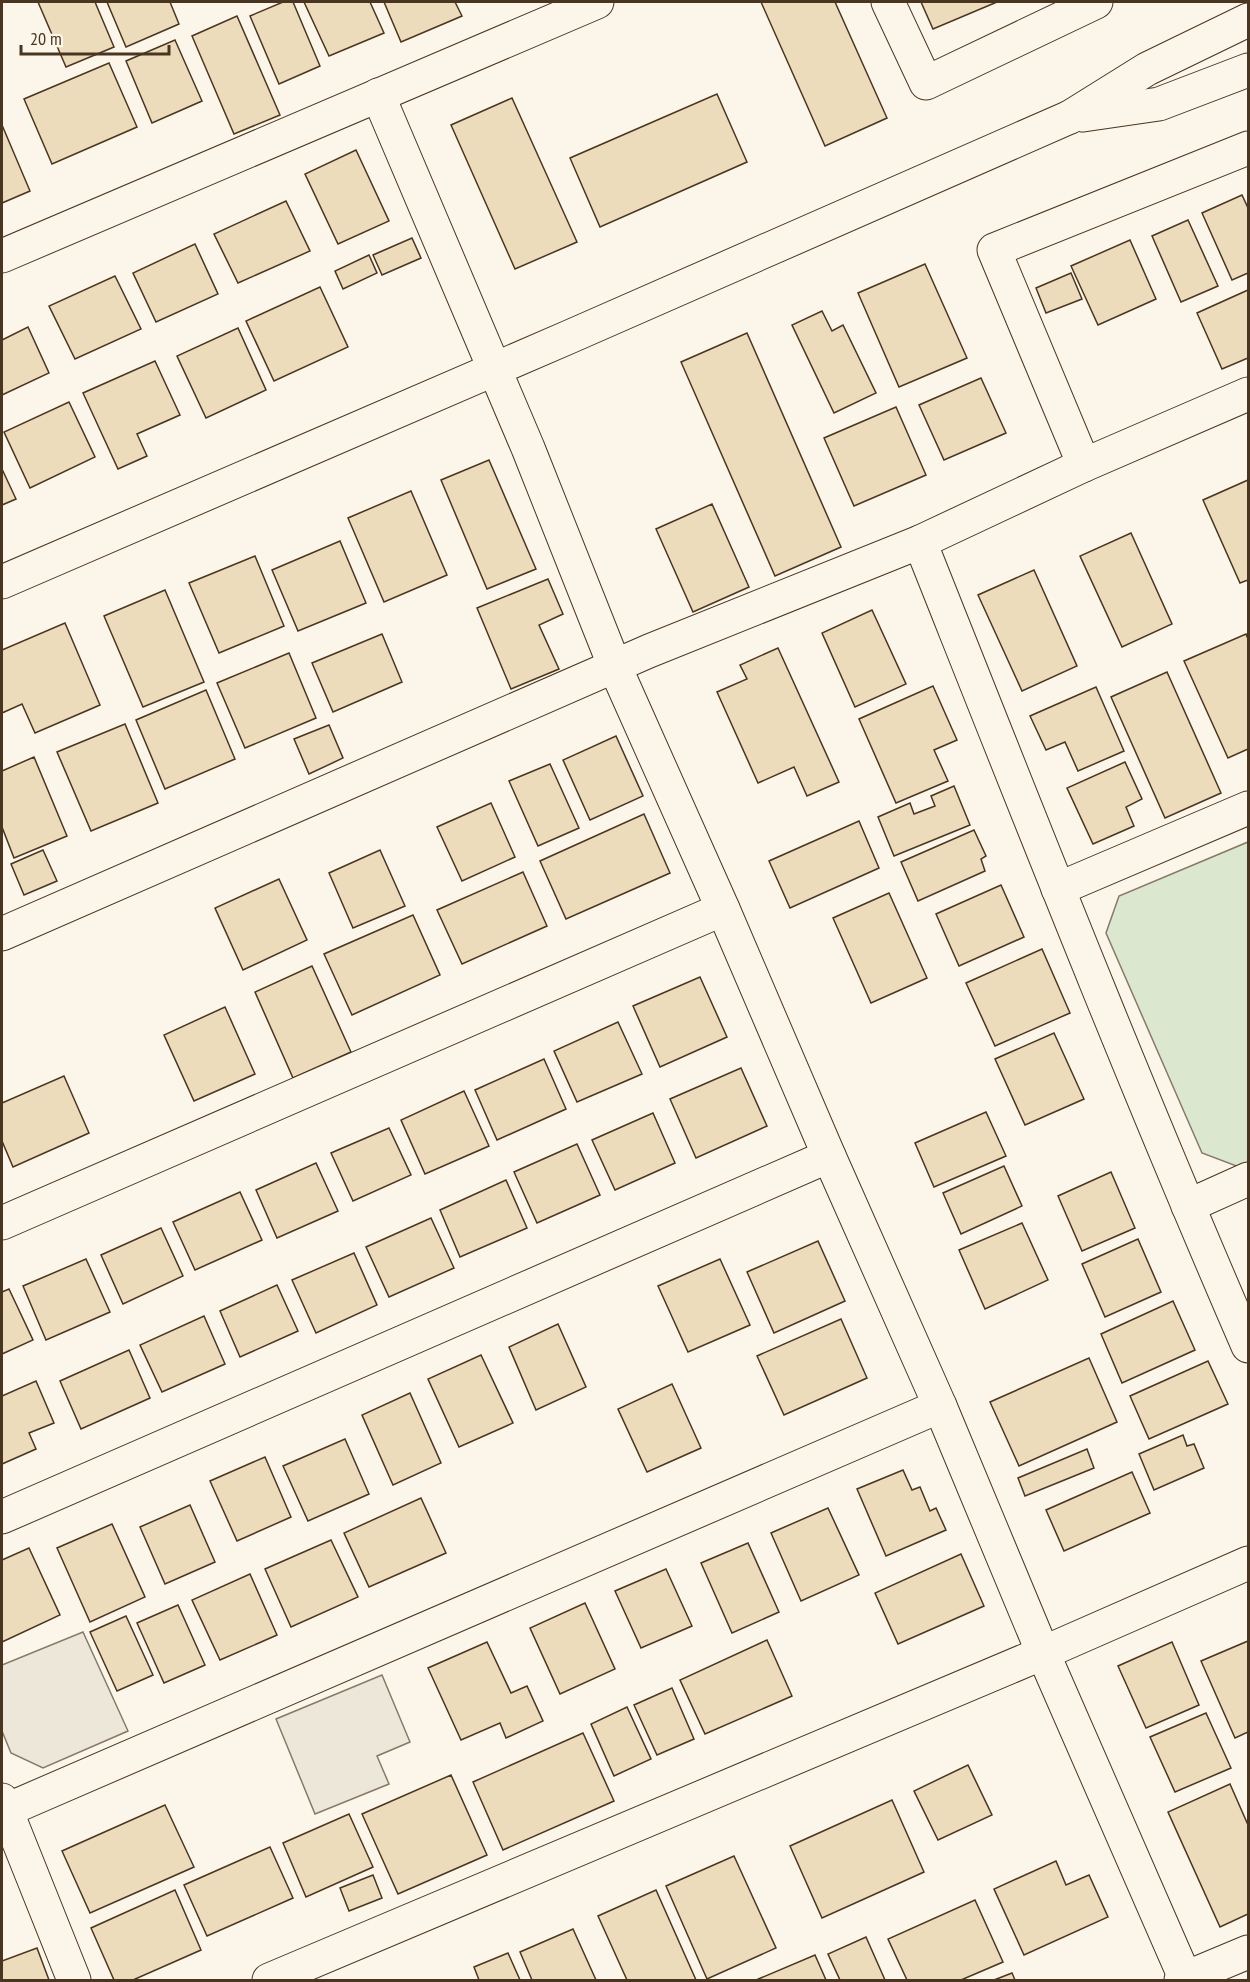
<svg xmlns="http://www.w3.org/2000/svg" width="1250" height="1982" font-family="'PT Sans Narrow',sans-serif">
<rect width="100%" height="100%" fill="#fbf6e9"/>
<!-- green -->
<path fill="#dce7d0" stroke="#887966" stroke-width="1.5" d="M1248,842V1162L1239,1167L1202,1153L1106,933L1119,896Z"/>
<!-- parking -->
<g fill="#ede7d9" stroke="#887966" stroke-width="1.5">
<path d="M83,1632L128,1731L43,1768L11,1753L2,1731V1665Z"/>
<path d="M382,1675L410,1742L377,1756L389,1784L315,1814L276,1719Z"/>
</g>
<!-- building -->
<g fill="#ecdcbc" stroke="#4a3520" stroke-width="1.5">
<path d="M38,2H95L114,47L66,67Z"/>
<path d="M107,2H170L179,24L126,47Z"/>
<path d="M283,2H293L320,66L279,84L250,16Z"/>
<path d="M304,2H370L384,33L329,56Z"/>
<path d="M384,2H455L462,16L401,42Z"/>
<path d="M761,2H835L887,118L825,146Z"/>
<path d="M921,2H997L933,29Z"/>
<path d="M237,16L280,115L234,134L192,36Z"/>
<path d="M175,40L202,101L152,123L126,61Z"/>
<path d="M109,63L137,127L52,164L24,99Z"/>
<path d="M717,94L747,162L600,227L570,158Z"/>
<path d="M512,98L577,242L515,269L451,125Z"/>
<path d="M2,125L30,191L2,203Z"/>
<path d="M356,150L389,221L338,244L305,174Z"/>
<path d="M1242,195L1248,208V273L1232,280L1202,213Z"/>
<path d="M286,201L310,251L238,283L214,234Z"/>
<path d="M1188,220L1218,286L1181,302L1152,236Z"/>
<path d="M412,238L421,258L382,275L373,255Z"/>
<path d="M1130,240L1156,299L1098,325L1071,266Z"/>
<path d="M195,244L218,294L156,322L133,273Z"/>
<path d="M369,255L377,273L343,289L335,271Z"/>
<path d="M925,264L967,358L899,387L858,293Z"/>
<path d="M1071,273L1082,299L1046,313L1036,288Z"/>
<path d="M115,276L141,329L75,359L49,306Z"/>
<path d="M320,287L348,347L274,381L246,321Z"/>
<path d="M1248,290V358L1222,369L1197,313Z"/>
<path d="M822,311L832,331L843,325L876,393L834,413L792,325Z"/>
<path d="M28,327L49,373L2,395V340Z"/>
<path d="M238,328L266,390L206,418L177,356Z"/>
<path d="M747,333L841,547L775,576L681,362Z"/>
<path d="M155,361L180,415L137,434L147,456L118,469L83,393Z"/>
<path d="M981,378L1006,433L944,460L919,405Z"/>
<path d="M69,402L95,457L30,488L4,432Z"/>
<path d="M896,407L926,475L854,506L824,438Z"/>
<path d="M489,460L536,569L487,589L441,480Z"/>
<path d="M2,469L16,499L2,505Z"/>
<path d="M1248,480V580L1240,583L1203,500Z"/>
<path d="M411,491L447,575L384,602L348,518Z"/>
<path d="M712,504L749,587L693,612L656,529Z"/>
<path d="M1131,533L1172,624L1122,647L1080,556Z"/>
<path d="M340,541L366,603L298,631L272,570Z"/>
<path d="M255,556L284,626L219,653L189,583Z"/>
<path d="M1034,570L1077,666L1022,691L978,595Z"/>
<path d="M548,579L563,614L539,625L559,669L511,689L477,608Z"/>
<path d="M165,590L204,682L143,707L104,616Z"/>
<path d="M872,610L906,684L855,707L822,633Z"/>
<path d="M65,623L100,705L35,733L22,704L2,713V650Z"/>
<path d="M382,634L402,682L333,712L312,663Z"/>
<path d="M1246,634L1248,639V749L1228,758L1184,661Z"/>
<path d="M778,648L839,782L807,796L794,767L758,783L717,692L747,679L740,665Z"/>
<path d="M289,653L316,718L245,748L217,683Z"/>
<path d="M1167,672L1221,793L1165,818L1111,697Z"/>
<path d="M933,686L957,740L934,750L948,781L896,803L859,719Z"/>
<path d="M1096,687L1124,751L1078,771L1065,742L1046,750L1030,716Z"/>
<path d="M206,690L235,759L165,789L136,720Z"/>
<path d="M125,724L158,803L91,831L57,752Z"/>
<path d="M329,725L343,758L309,774L294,739Z"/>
<path d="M616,736L643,796L590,820L563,760Z"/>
<path d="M34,757L67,836L14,858L2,827V771Z"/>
<path d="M1125,762L1142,799L1126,807L1134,826L1093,844L1067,788Z"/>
<path d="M550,764L579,828L538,846L509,781Z"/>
<path d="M954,786L970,825L894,856L878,817L910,803L914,814L935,806L931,796Z"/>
<path d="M491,803L515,857L462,881L437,827Z"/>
<path d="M644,814L670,873L566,919L540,861Z"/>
<path d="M859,821L879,868L790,908L769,861Z"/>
<path d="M974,830L986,856L981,859L985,871L918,901L901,862Z"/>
<path d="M43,850L57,881L24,895L11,864Z"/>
<path d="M380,850L405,906L353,928L329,873Z"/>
<path d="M523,872L547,926L462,964L437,910Z"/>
<path d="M279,879L307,940L243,970L215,908Z"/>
<path d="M1001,885L1024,937L959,966L936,914Z"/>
<path d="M889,893L927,978L871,1003L833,918Z"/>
<path d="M413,915L440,975L352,1015L324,954Z"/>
<path d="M1042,949L1070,1013L995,1046L966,983Z"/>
<path d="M312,966L351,1052L293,1078L255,992Z"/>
<path d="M700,977L727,1037L660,1067L633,1006Z"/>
<path d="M225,1007L255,1074L194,1101L164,1035Z"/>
<path d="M618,1022L642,1074L577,1102L554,1051Z"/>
<path d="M1054,1033L1084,1099L1025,1125L995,1059Z"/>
<path d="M544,1059L566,1109L497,1140L475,1090Z"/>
<path d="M741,1068L767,1126L696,1158L670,1099Z"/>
<path d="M64,1076L89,1133L13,1167L2,1141V1103Z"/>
<path d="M464,1091L489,1146L425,1174L401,1120Z"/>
<path d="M986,1112L1006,1156L934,1187L915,1143Z"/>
<path d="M653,1113L675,1163L615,1190L592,1140Z"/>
<path d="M389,1128L411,1175L353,1201L331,1153Z"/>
<path d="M577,1144L600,1195L537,1223L514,1172Z"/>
<path d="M316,1163L338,1211L277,1238L256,1190Z"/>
<path d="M1004,1166L1022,1206L961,1234L943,1193Z"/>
<path d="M1111,1172L1135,1228L1082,1251L1058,1196Z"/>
<path d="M506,1180L527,1228L460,1257L440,1210Z"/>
<path d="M240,1192L262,1240L195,1270L173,1222Z"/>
<path d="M431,1218L454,1268L389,1297L366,1247Z"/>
<path d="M1022,1223L1048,1280L985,1309L959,1250Z"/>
<path d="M161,1228L183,1276L123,1304L101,1255Z"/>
<path d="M1138,1239L1161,1292L1105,1317L1082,1264Z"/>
<path d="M818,1241L845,1301L774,1333L747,1272Z"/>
<path d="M354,1253L377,1305L316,1333L292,1280Z"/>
<path d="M86,1259L110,1312L46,1340L23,1286Z"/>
<path d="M720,1259L750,1325L688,1352L658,1286Z"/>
<path d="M277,1285L298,1331L240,1357L220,1311Z"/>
<path d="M9,1289L33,1340L2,1354V1292Z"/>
<path d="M1173,1301L1195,1350L1122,1383L1101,1334Z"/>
<path d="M204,1316L225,1364L162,1392L140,1345Z"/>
<path d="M841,1319L867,1378L784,1415L757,1356Z"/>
<path d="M558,1324L586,1387L536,1410L509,1347Z"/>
<path d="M129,1350L150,1398L81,1429L60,1381Z"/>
<path d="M481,1355L513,1423L459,1447L428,1379Z"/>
<path d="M1089,1358L1117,1422L1019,1466L990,1402Z"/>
<path d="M1208,1361L1228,1404L1149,1439L1130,1396Z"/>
<path d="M36,1381L54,1423L29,1433L36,1449L2,1464V1396Z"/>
<path d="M672,1384L701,1448L647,1472L618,1409Z"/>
<path d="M410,1393L441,1463L393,1485L362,1415Z"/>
<path d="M1183,1435L1187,1446L1194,1444L1204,1468L1154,1490L1139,1454Z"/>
<path d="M345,1439L369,1494L308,1521L283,1466Z"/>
<path d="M1087,1449L1094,1468L1025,1496L1018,1478Z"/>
<path d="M265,1457L291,1517L237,1541L210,1481Z"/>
<path d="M903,1470L912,1490L920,1487L930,1511L936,1508L946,1530L886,1556L857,1489Z"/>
<path d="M1132,1472L1150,1513L1064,1551L1046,1510Z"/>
<path d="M421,1498L446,1553L369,1587L344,1533Z"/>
<path d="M190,1505L215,1562L165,1584L140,1527Z"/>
<path d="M828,1508L859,1575L801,1601L771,1533Z"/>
<path d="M112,1524L145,1597L90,1622L57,1548Z"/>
<path d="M331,1540L358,1597L291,1627L265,1569Z"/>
<path d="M748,1543L779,1612L732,1633L701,1563Z"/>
<path d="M29,1548L60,1615L2,1642V1560Z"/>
<path d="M961,1554L984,1606L898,1644L875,1593Z"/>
<path d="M666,1569L692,1626L641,1648L615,1591Z"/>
<path d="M250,1574L277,1635L220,1660L192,1600Z"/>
<path d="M585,1603L615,1669L560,1694L530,1628Z"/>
<path d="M178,1605L205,1665L164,1683L137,1623Z"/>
<path d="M126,1616L153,1675L117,1691L90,1632Z"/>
<path d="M767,1640L792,1696L705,1734L680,1680Z"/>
<path d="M1248,1641V1732L1235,1738L1201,1661Z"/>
<path d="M487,1642L511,1693L527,1686L543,1721L506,1738L500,1723L461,1740L428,1668Z"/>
<path d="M1172,1642L1199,1705L1146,1728L1118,1666Z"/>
<path d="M672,1688L694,1739L657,1755L634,1705Z"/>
<path d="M627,1707L651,1759L614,1776L591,1724Z"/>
<path d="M1206,1713L1231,1768L1175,1792L1150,1737Z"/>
<path d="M583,1733L614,1801L503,1850L473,1782Z"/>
<path d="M968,1765L992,1815L938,1840L914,1791Z"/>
<path d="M451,1775L487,1855L398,1894L362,1814Z"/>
<path d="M1230,1784L1248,1825V1914L1220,1927L1168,1812Z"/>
<path d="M892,1800L924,1872L822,1918L790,1846Z"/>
<path d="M165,1805L194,1867L90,1913L62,1851Z"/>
<path d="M349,1814L373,1867L306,1897L283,1843Z"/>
<path d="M270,1847L293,1898L207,1936L184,1885Z"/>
<path d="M734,1856L776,1948L707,1979L666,1886Z"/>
<path d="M1056,1861L1066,1885L1089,1875L1108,1917L1024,1955L994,1889Z"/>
<path d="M373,1875L382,1898L349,1911L340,1888Z"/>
<path d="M175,1890L201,1950L133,1980H114L91,1928Z"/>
<path d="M656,1890L696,1980H627L598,1916Z"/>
<path d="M975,1900L1003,1962L961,1980H907L888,1939Z"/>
<path d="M573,1929L596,1980H532L520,1952Z"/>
<path d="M866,1937L885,1980H840L828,1954Z"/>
<path d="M37,1948L49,1980H2V1961Z"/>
<path d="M508,1953L520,1980H479L474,1967Z"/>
<path d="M815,1955L826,1980H756Z"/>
<path d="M1012,1973L1015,1980H994Z"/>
</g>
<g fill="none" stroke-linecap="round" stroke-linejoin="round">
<defs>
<g id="street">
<path d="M888,2L926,83L1096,2"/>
<path d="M378,95L528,448L615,667L723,909L829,1156L940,1406L1043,1653L1186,1980"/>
<path d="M2,256L597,2"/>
<path d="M1084,465L994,250L1248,148"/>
<path d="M920,542C1027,811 1133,1081 1248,1346"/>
<path d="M1058,889L1248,808"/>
<path d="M2,934L649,651L920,542L1084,465L1248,394"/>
<path d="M1188,1206L1248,1179"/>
<path d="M2,1223L723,909"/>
<path d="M2,1517L829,1156"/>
<path d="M2,1800L74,1980"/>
<path d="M2,1812L940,1406"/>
<path d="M269,1980L1043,1653L1248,1563"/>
<path d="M1181,1980L1248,1952"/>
</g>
<path id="secondary" d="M2,582L569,337L1070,117"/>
<g id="highway">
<path d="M1083,115L1159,104L1248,70"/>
<path d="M1070,117L1147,69L1248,20"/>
</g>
</defs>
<!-- street casing -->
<use href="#street" stroke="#4a3520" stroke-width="35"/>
<!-- secondary casing -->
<use href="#secondary" stroke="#4a3520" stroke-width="35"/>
<!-- highway casing -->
<use href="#highway" stroke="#4a3520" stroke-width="35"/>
<!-- street -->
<use href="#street" stroke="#fbf6e9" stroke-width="33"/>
<!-- secondary -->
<use href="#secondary" stroke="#fbf6e9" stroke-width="33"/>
<!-- highway -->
<use href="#highway" stroke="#fbf6e9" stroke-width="33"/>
</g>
<!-- border -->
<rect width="1250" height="1982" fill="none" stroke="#4a3520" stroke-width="6"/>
<!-- scale -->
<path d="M21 45v9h148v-9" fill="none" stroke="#4a3520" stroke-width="3"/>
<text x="30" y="45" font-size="18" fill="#4a3520" stroke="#fbf6e9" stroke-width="4.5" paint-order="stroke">20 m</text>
</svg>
